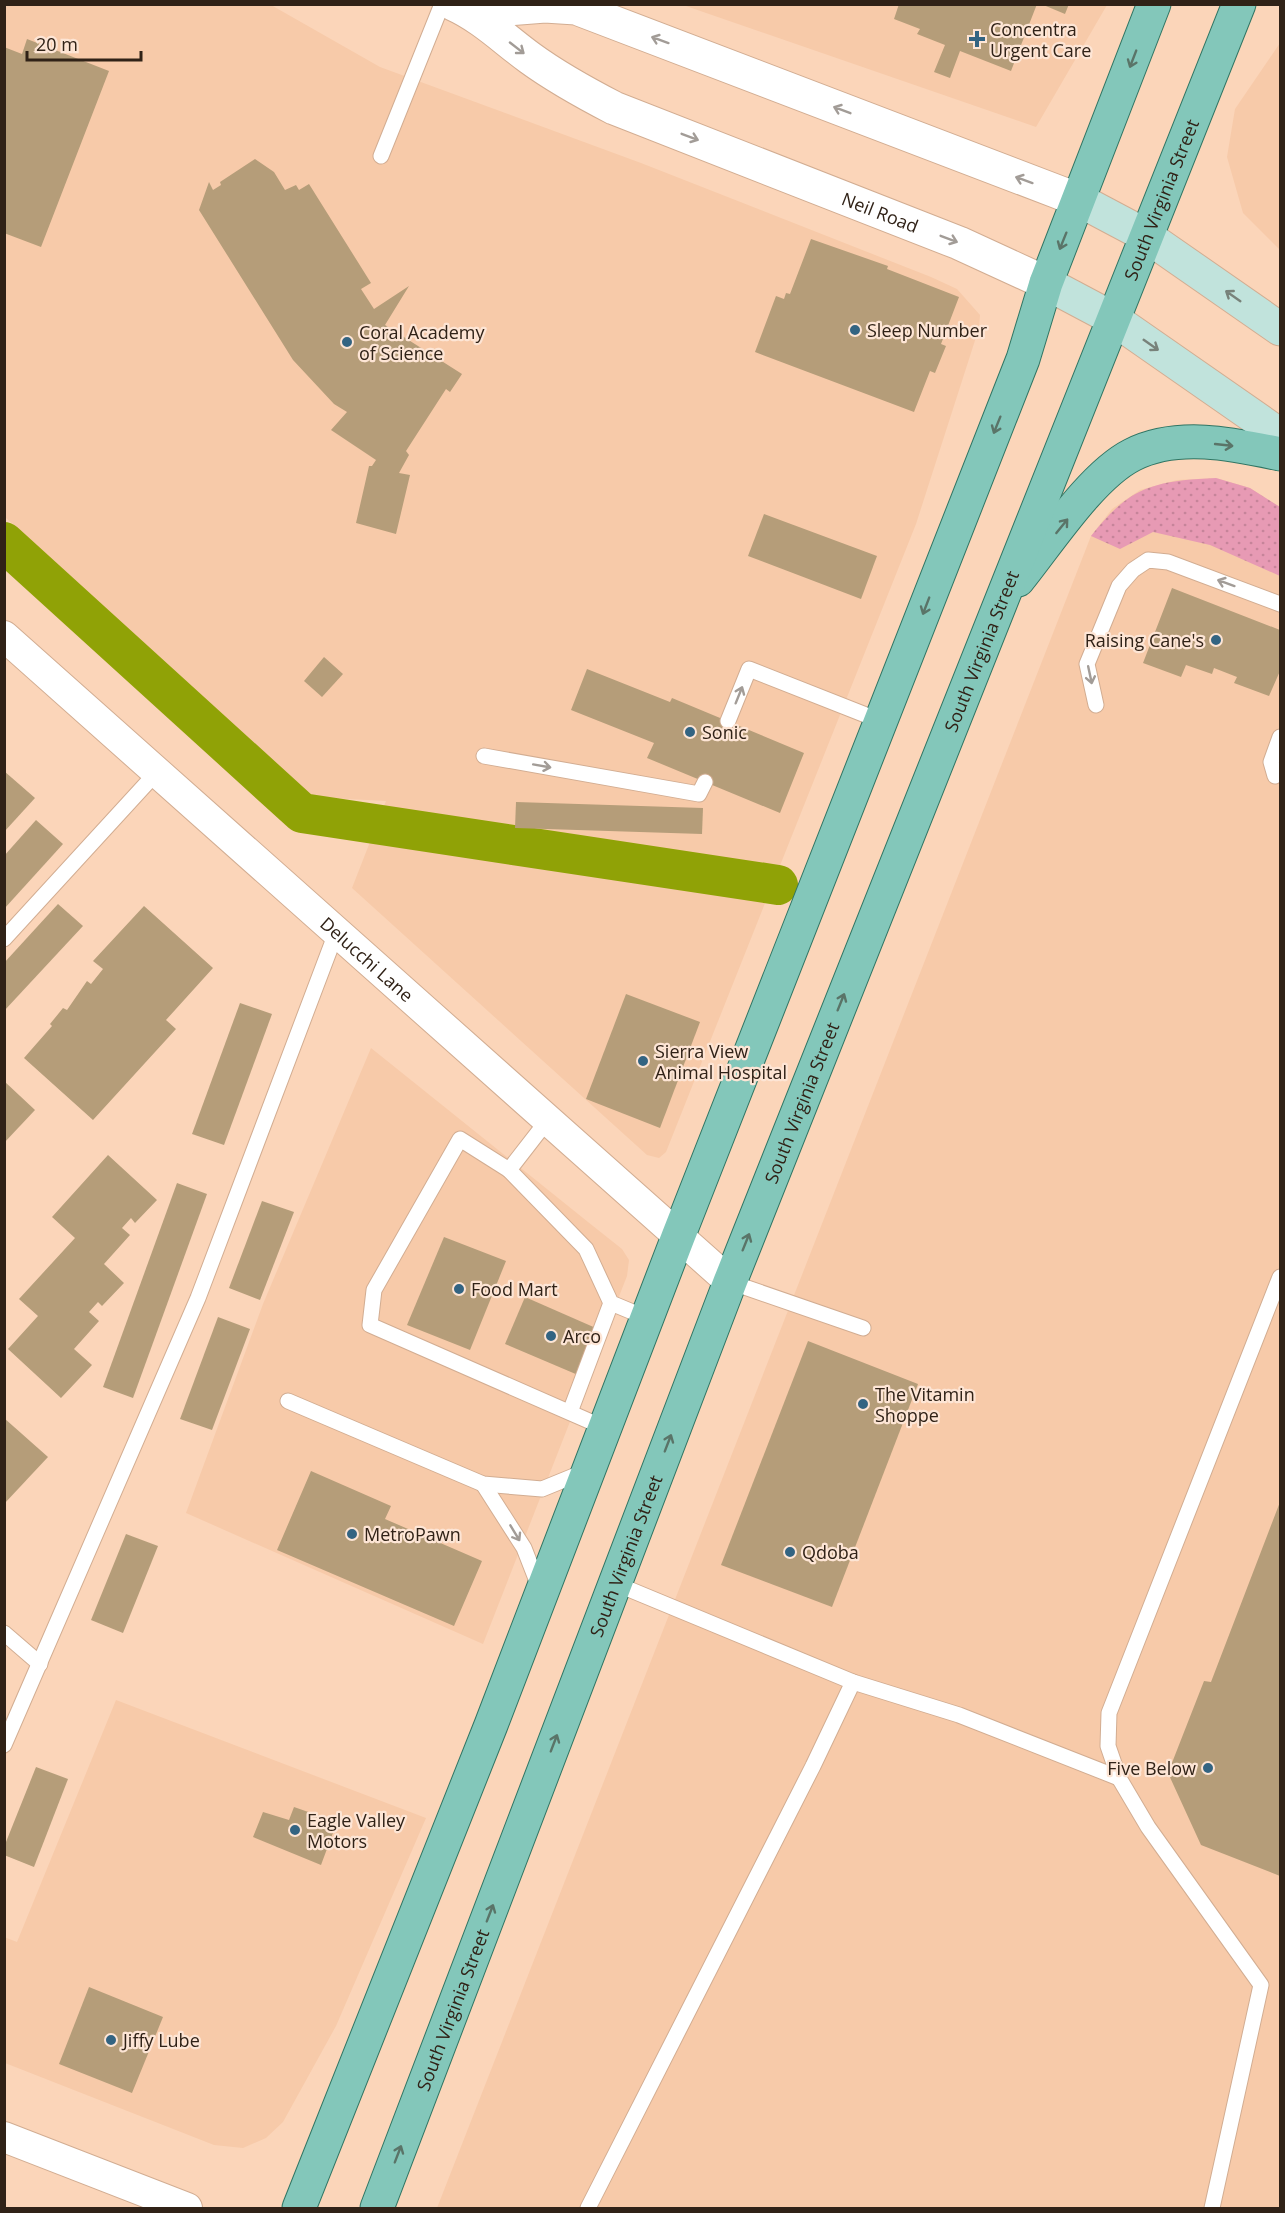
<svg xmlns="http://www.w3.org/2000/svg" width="1285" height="2213" font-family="'Open Sans',sans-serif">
<defs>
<pattern id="grass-dots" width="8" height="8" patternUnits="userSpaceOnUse" patternTransform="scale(1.5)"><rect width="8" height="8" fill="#e79ab4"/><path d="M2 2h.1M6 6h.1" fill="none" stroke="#c6849a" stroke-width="1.8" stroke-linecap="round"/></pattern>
</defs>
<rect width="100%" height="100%" fill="#fbd5b9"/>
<!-- built -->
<g fill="#f7caa9">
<path d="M4,5H271L380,67L641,163L931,277L957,289L980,315L979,328L916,524L666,1152L659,1158L647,1155L352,888L386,801L310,797L5,517Z"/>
<path d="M683,5H1107L1036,127Z"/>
<path d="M1280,43V250L1243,213L1227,157L1235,109Z"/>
<path d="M1216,478L1250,488L1280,507V2208H437L1091,536L1112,509L1140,490L1177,480Z"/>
<path d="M371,1048L588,1222L622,1249L629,1260L627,1276L483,1644L186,1513L263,1304Z"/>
<path d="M116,1700L426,1818L336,2026L283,2122L266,2138L243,2148L214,2145L5,2063L4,1937L17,1942Z"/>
</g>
<!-- grass -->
<path fill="url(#grass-dots)" d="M1216,478L1250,488L1280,507V576L1210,545L1153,532L1120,549L1091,536C1130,486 1154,481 1216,478Z"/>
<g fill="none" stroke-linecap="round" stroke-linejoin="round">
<!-- canal -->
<path stroke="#90a206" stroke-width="40" d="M4,542L302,813L778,885"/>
</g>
<!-- building -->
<g fill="#b59d79">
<path d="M899,4H1037L1011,71L960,51L950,78L934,72L945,45L917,34L920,29L894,19Z"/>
<path d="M1041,4H1069L1065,14Z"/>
<path d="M27,39L109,71L41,247L4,233V47L22,54Z"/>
<path d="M255,159L274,172L285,190L296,185L299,190L309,184L371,283L361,289L374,309L409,286L385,325L462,374L450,392L446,389L406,451L409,455L399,473L410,475L396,534L356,523L369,466H372L376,460L331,430L347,412L334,404L293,360L199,210L209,182L213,190L221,185L220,182Z"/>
<path d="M811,239L888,266L887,269L959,297L941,344L946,346L935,373L930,371L914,412L755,352L776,296L784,299L786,293L790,294Z"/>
<path d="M764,514L877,556L861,599L748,556Z"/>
<path d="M1172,588L1280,630V671L1269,696L1234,683L1237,677L1214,668L1212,674L1186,665L1181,677L1143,663Z"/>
<path d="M324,657L343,674L322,697L304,681Z"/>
<path d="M587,669L670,702L672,698L804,753L780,813L647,758L654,743L571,710Z"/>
<path d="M4,771L35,798L4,832Z"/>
<path d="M516,802L703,808L702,834L515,828Z"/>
<path d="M36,820L63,844L4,909V856Z"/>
<path d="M58,904L83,926L4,1011V963Z"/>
<path d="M144,906L213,968L166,1020L176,1029L93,1120L24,1058L52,1026L50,1024L63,1008L67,1010L87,981L91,984L103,969L93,961Z"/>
<path d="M626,994L700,1022L660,1128L586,1099Z"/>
<path d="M240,1003L272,1014L224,1145L192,1134Z"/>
<path d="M4,1081L35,1110L4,1143Z"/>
<path d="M108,1155L157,1200L135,1223L131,1218L122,1228L130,1235L104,1264L124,1283L102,1306L98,1302L89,1312L99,1321L74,1349L92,1365L61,1398L8,1349L38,1316L19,1299L75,1238L52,1217Z"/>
<path d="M177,1183L207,1194L133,1398L103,1387Z"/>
<path d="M262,1201L294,1212L260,1300L229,1288Z"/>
<path d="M444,1237L506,1261L470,1350L407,1325Z"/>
<path d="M525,1297L598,1329L578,1375L505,1344Z"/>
<path d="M218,1317L250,1329L212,1430L180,1419Z"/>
<path d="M808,1341L918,1384L832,1607L721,1565Z"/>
<path d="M4,1418L48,1457L4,1504Z"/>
<path d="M311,1471L391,1506L385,1519L482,1561L454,1626L277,1550Z"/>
<path d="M1280,1502V1876L1201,1845L1168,1773L1204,1681L1211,1682Z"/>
<path d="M126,1534L158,1546L123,1633L91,1620Z"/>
<path d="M36,1767L68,1779L34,1867L4,1855V1847Z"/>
<path d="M294,1807L337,1822L321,1865L253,1837L263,1812L289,1820Z"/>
<path d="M89,1987L163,2017L132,2093L59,2064Z"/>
</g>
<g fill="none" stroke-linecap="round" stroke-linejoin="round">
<defs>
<g id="service">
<path d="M381,156L442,4"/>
<path d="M1096,705L1087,664L1119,586L1133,570L1148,560L1168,562L1280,604"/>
<path d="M728,721L749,669L881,721"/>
<path d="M484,756L699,794L705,782"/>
<path d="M1275,776L1271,762L1280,737"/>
<path d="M4,939L157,772"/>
<path d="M547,1121L509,1170L460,1139L374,1290L370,1325L605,1428"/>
<path d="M509,1170L586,1249L611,1303L647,1318"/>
<path d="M730,1282L863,1328"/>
<path d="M288,1401L483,1484L542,1489L586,1471"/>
<path d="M570,1412L611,1303"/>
<path d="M483,1484L524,1548L540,1589"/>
<path d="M614,1583L853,1682L959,1715L1119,1778"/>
<path d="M4,1633L40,1664"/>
<path d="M4,1745L198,1298L336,933"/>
<path d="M588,2208L813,1766L853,1682"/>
<path d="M1212,2208L1261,1985L1148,1827L1119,1778L1108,1746L1109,1713L1280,1277"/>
</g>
<g id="minor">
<path id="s1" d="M4,636L730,1282"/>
<path d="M4,2137L187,2208"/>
</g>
<g id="tertiary">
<path id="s2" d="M453,4C482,17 504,39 530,58C556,77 585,93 614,108L959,243L1046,283"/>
<path d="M471,12L545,6L576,8L1079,200"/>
</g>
<g id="secondary">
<path d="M1079,200L1145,235L1280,329"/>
<path d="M1046,283L1112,318L1280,435"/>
</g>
<g id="primary">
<path d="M1018,580C1048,543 1091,476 1132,455C1177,432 1233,444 1280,454"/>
<path d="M299,2208L491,1725L678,1237L1023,359L1046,283L1154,4"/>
<path id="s3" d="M377,2208L730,1282L1239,4"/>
</g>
</defs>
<!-- service casing -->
<use href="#service" stroke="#d2ad92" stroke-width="17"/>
<!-- minor casing -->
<use href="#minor" stroke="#d2ad92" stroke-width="32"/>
<!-- tertiary casing -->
<use href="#tertiary" stroke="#d2ad92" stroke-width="35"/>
<!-- secondary casing -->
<use href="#secondary" stroke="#d2ad92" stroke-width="35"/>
<!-- primary casing -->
<use href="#primary" stroke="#307563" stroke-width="35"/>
<!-- service -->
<use href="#service" stroke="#fff" stroke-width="15"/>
<!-- minor -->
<use href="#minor" stroke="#fff" stroke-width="30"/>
<!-- tertiary -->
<use href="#tertiary" stroke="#fff" stroke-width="33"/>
<!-- secondary -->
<use href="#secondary" stroke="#c1e3dc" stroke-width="33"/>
<!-- primary -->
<use href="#primary" stroke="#83c7ba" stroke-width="33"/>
</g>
<!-- one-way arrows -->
<defs><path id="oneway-shaft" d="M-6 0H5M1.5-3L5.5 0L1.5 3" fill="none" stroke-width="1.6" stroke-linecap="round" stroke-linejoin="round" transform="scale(1.5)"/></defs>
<g stroke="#a29c97">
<use href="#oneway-shaft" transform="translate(660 40) rotate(-160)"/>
<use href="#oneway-shaft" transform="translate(517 48) rotate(38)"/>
<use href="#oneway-shaft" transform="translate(842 110) rotate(-159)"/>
<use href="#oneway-shaft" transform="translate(690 137) rotate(21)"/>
<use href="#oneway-shaft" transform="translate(1024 180) rotate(-160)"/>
<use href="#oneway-shaft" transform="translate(949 239) rotate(21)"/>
<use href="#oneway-shaft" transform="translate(1226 583) rotate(-160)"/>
<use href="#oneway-shaft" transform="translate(1090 675) rotate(78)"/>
<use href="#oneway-shaft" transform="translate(739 695) rotate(-68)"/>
<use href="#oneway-shaft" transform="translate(542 766) rotate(10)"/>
<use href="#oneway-shaft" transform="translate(515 1533) rotate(59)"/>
</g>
<g stroke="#5a7468">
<use href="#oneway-shaft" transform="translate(1133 59) rotate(111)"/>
<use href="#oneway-shaft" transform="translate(1063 241) rotate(112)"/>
<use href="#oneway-shaft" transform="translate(997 425) rotate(112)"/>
<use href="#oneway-shaft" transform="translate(1224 445) rotate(6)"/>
<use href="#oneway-shaft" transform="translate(1062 526) rotate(-51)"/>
<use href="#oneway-shaft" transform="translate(926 606) rotate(111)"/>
<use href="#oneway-shaft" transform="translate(841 1002) rotate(-68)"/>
<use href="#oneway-shaft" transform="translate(746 1242) rotate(-68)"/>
<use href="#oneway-shaft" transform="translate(668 1443) rotate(-69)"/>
<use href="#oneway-shaft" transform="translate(554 1743) rotate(-69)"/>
<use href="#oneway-shaft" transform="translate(490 1913) rotate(-69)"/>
<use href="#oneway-shaft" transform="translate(398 2154) rotate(-69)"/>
</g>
<g stroke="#78827a">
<use href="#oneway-shaft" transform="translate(1233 296) rotate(-145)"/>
<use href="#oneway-shaft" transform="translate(1151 345) rotate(35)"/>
</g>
<!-- markers -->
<g fill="#336482" stroke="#fde5d5" stroke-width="2">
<path d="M974 30h6v6h6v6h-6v6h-6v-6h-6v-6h6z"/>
<circle cx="855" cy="330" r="6"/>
<circle cx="347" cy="342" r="6"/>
<circle cx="1216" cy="640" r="6"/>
<circle cx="690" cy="732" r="6"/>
<circle cx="643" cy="1061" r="6"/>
<circle cx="459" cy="1289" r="6"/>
<circle cx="551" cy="1336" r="6"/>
<circle cx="863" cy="1404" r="6"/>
<circle cx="352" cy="1534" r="6"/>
<circle cx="790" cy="1552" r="6"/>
<circle cx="1208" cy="1768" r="6"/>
<circle cx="295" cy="1830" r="6"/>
<circle cx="111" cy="2040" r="6"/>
</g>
<g text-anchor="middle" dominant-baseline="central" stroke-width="4.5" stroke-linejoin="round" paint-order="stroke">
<!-- poi labels -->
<g font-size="18" fill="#302217" stroke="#fde5d5" text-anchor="start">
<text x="990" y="29">Concentra<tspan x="990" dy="21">Urgent Care</tspan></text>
<text x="867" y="330">Sleep Number</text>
<text x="359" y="332">Coral Academy<tspan x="359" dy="21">of Science</tspan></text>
<text x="1204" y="640" text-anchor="end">Raising Cane's</text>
<text x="702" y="732">Sonic</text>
<text x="655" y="1051">Sierra View<tspan x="655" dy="21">Animal Hospital</tspan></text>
<text x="471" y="1289">Food Mart</text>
<text x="563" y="1336">Arco</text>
<text x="875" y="1394">The Vitamin<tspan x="875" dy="21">Shoppe</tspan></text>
<text x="364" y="1534">MetroPawn</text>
<text x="802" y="1552">Qdoba</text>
<text x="1196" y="1768" text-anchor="end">Five Below</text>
<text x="307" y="1820">Eagle Valley<tspan x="307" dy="21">Motors</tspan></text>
<text x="123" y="2040">Jiffy Lube</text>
</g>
<!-- street labels -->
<g font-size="18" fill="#302217" stroke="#fde5d5">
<text stroke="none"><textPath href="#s3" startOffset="2156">South Virginia Street</textPath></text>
<text stroke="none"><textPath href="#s2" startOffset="478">Neil Road</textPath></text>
<text stroke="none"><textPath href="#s3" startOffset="1670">South Virginia Street</textPath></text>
<text stroke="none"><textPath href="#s1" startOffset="486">Delucchi Lane</textPath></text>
<text stroke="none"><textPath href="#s3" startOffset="1184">South Virginia Street</textPath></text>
<text stroke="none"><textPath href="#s3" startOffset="698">South Virginia Street</textPath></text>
<text stroke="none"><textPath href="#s3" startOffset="212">South Virginia Street</textPath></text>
</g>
</g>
<!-- border -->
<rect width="1285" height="2213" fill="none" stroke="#302217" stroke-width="12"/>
<!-- scale -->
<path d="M27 51v9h114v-9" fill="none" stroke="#302217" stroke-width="3"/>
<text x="36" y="51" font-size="18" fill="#302217" stroke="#fde5d5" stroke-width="4.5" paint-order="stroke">20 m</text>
</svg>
